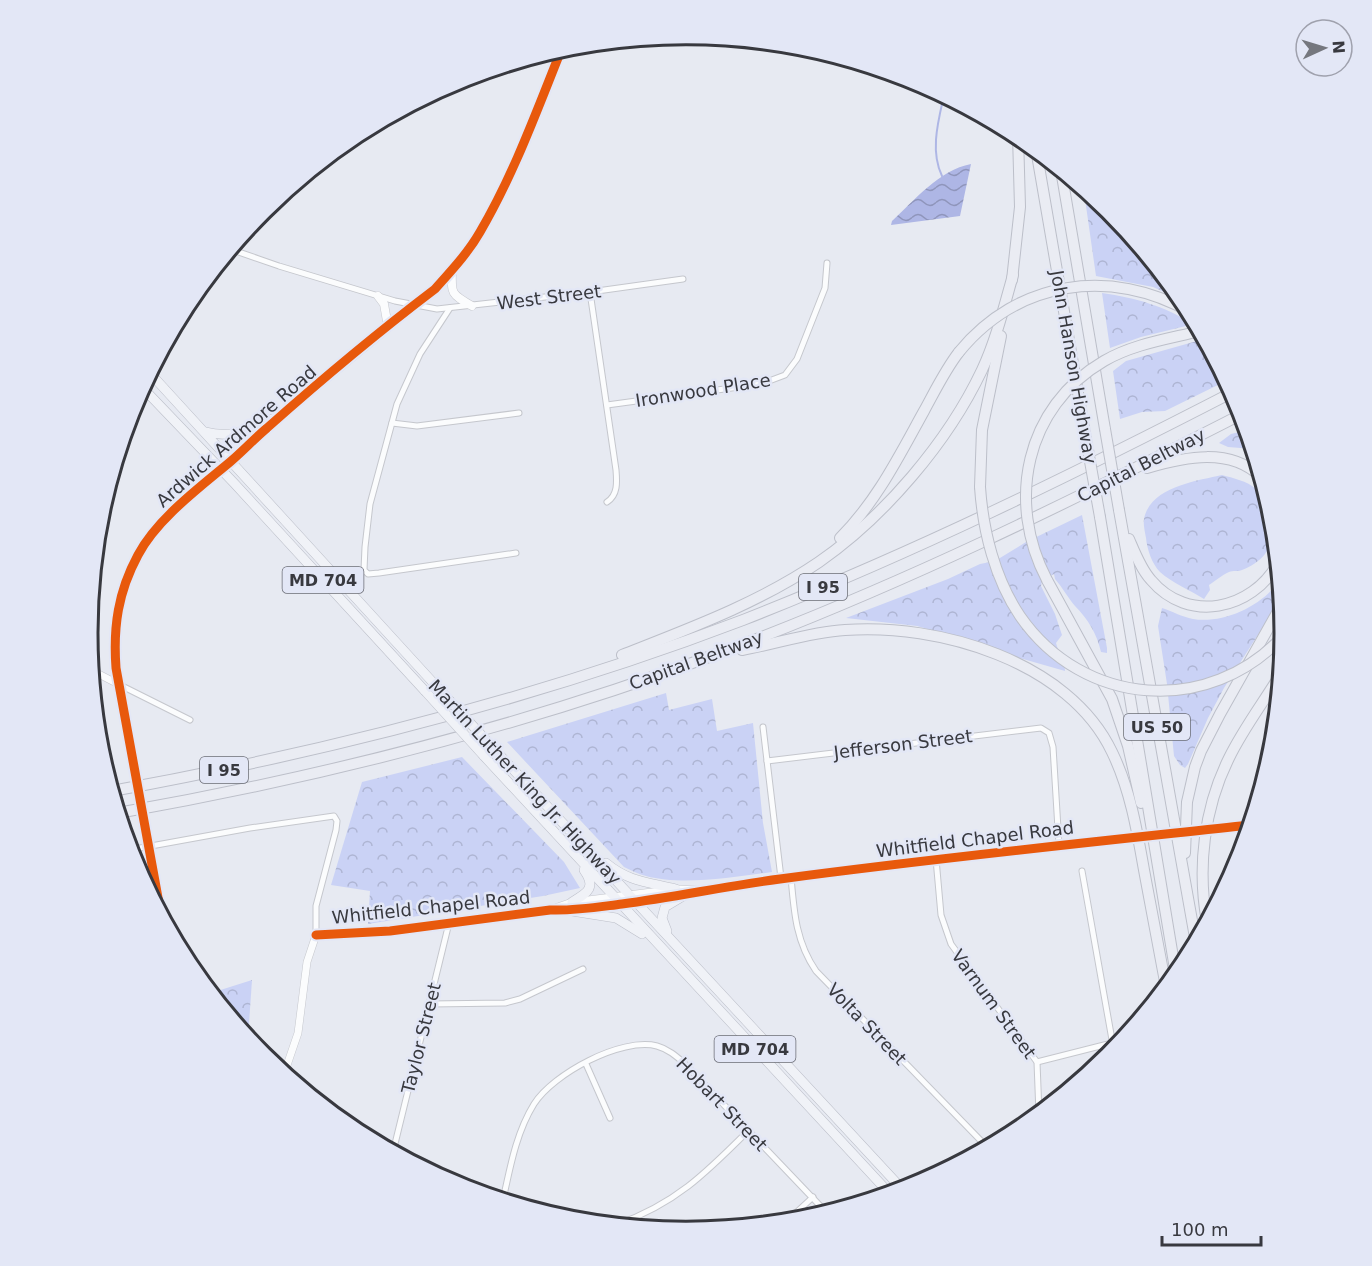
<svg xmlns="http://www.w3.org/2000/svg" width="1372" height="1266" font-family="'DejaVu Sans',sans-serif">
<defs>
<pattern id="forest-crowns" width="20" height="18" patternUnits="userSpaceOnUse" patternTransform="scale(1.5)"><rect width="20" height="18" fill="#cad2f5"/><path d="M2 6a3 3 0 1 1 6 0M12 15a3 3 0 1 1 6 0" fill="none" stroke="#aeb5d3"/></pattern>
<pattern id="water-waves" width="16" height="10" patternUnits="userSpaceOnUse" patternTransform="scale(1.5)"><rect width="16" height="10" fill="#aeb6e5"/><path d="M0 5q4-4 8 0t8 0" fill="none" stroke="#8f95bb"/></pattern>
</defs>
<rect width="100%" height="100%" fill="#e7eaf2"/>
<!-- forest -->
<g fill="url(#forest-crowns)">
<path d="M1084,192L1101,215L1148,257L1184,301L1153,287L1096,276Z"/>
<path d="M1102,293C1137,298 1163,306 1194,324L1141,337L1110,348Z"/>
<path d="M1204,339L1226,381L1165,411L1142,412L1120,419L1113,371L1126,361Z"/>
<path d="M1247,430L1253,449L1228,447L1219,443L1231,434Z"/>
<path d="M1222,475C1233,478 1247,481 1256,489C1270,499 1276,540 1265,554C1260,561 1250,567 1242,570C1238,572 1233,570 1229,572C1222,575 1215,581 1209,585L1210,590L1204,599C1190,590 1172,583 1160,572C1152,564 1147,549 1146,538C1145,532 1143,524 1144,519C1150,487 1196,481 1222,475Z"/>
<path d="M1082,515L1107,648V653L1101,652C1097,634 1088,619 1075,606C1069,599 1062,587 1055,579L1054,574L1042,581L1041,586L1055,614L1062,635L1056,643C1059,654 1065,660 1065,671L1009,655L991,647L917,626L846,618L948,579L980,564L995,561L1026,542Z"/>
<path d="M1279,581L1281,598L1275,608L1224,688L1208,718L1188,764L1185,768L1180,765L1174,756L1167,684L1158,626L1162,608C1172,611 1182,617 1193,619C1223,624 1262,606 1279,581Z"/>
<path d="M666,693L669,710L712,699L717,731L753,723L763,823L772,872C735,877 682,886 646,876C638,874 631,870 624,867L507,742Z"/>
<path d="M462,757L564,862L580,888L543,896L368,924L370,891L331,885L362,782Z"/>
<path d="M252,980L248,1038L211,993Z"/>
</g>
<!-- water -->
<path fill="url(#water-waves)" d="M971,164L960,216L891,225L892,221C915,200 939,170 971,164Z"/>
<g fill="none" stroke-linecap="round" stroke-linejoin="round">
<!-- stream -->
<path stroke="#aeb6e5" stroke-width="2" d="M942,176C930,151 938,122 944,95"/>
<defs>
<g id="minor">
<path d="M230,249L279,266L395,301L437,309L590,292L683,279"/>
<path d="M590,292L616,470C617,482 618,495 607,502"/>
<path d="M450,308L420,354L397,404L370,504L365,547L364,570L368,574L379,573L516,553"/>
<path d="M607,405L761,384L785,375L797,359L825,288L827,263"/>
<path d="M392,423L417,426L519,413"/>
<path d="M118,684L190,720"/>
<path d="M763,727L781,878"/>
<path d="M767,761L1041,728L1049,733L1053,747L1059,845"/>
<path d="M129,850L250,828L334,816L337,821L336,830L316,906V935"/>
<path d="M936,859L941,915L951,944L1037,1062L1039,1114"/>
<path d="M1082,871L1114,1051"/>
<path d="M791,877C794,912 796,942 816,971L987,1147"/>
<path d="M430,1004L505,1003L520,999L583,969"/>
<path d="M1037,1062L1112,1043"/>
<path d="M586,1064L610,1118"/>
<path d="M393,1152L449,923"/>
<path d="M503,1200C510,1168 516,1133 534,1104C553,1074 621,1037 657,1046C668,1049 676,1056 684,1063L827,1213"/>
<path d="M786,1222L813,1197"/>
<path d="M616,1225C675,1204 705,1174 748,1131"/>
</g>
<g id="tertiary">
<path d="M91,670L118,684"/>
<path d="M133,763C118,685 95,603 151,535C172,510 197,490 221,469"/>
<path d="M1216,829L1250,825"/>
<path d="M146,833L161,914"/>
<path d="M552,909L572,902L676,889L698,890"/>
<path d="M284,1074L298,1033L307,962L316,935L390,931L550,910C574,911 598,907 622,904C673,897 724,887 775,879C891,862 1009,850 1127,839"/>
</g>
<g id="secondary">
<path d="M452,270C451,294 451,294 472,306"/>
<path d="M378,296L384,304L388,327"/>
<path d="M221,469L265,429L435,289C451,271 468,253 480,232C514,174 537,110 562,48"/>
</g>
<g id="primary">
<path d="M150,373L438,688"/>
<path d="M142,387L234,483L425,691"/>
<path d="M206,432C235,440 255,426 282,415"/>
<path d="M496,751L903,1190"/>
<path d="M483,755L890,1194"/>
<path d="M606,863C629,882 648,882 676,889"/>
<path d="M572,902C587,893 597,888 584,870"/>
<path d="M572,911L616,918L642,934"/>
<path d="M667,931L662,918L665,907L685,895"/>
</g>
<g id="motorway">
<path d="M1036,149L1086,439"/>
<path d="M1061,170L1105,429"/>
<path d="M1102,204L1131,236"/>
<path d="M1012,280L1020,207L1018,135"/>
<path d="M1147,468C1185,457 1230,447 1261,477"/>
<path d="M980,487L982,430L1001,336"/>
<path d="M1119,510L1196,943"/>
<path d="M1100,517L1176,975"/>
<path d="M840,538C877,501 899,456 924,411C935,391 945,370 959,352"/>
<path d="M1129,539C1135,553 1141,569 1151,580C1188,624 1252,610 1278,563"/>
<path d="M1047,580L1112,699L1128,746L1141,803"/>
<path d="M742,650C776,644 810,632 845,630C938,623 1069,661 1112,752C1130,789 1137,830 1144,870C1151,909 1159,948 1166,987"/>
<path d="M622,655C688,629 759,603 819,562C884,517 948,442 982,370C996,340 1004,307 1013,275"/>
<path d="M112,791C326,752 539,698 743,620C911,554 1072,475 1233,392"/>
<path d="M118,813C322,777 523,726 717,654C898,587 1070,502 1242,414"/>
<path d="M1185,853L1187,802L1195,767L1201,751L1220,714L1282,604"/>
<path d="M1207,922C1197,868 1204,808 1229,758C1243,729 1263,703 1280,675"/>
</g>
</defs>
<!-- minor casing -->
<use href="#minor" stroke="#c5c7cd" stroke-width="7"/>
<!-- tertiary casing -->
<use href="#tertiary" stroke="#c5c7cd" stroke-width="8"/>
<!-- secondary casing -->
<use href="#secondary" stroke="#c5c7cd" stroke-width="9"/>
<!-- primary casing -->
<use href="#primary" stroke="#bcbfc9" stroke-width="10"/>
<!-- motorway casing -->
<use href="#motorway" stroke="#bcbfc9" stroke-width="12"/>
<!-- minor -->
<use href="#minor" stroke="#fbfcfd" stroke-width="5"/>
<!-- tertiary -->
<use href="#tertiary" stroke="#fbfcfd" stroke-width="7"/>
<!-- secondary -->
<use href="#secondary" stroke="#fbfcfd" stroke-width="8"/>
<!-- primary -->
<use href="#primary" stroke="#f0f2f7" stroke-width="9"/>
<!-- motorway -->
<use href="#motorway" stroke="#eaecf3" stroke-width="10"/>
<defs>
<g id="tertiary-bridge">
<path d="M133,763L146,833"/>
<path d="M1127,839L1216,829"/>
</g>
<g id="primary-bridge">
<path d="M438,688L496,751"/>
<path d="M425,691L483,755"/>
</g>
<g id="motorway-bridge">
<path d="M959,352C1018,280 1111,267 1190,312"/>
<path d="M1105,429L1119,510"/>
<path d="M1086,439L1100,517"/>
<path d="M980,487C983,531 995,579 1020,616C1083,707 1209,717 1284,635"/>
<path d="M1047,580C1006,502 1025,407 1104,361C1133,344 1168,339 1200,331"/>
</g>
</defs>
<!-- tertiary-bridge casing -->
<use href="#tertiary-bridge" stroke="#c5c7cd" stroke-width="8" stroke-linecap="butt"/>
<!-- primary-bridge casing -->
<use href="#primary-bridge" stroke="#bcbfc9" stroke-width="10" stroke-linecap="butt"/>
<!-- motorway-bridge casing -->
<use href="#motorway-bridge" stroke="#bcbfc9" stroke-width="12" stroke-linecap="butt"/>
<!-- tertiary-bridge -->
<use href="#tertiary-bridge" stroke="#fbfcfd" stroke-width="7"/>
<!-- primary-bridge -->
<use href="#primary-bridge" stroke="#f0f2f7" stroke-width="9"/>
<!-- motorway-bridge -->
<use href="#motorway-bridge" stroke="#eaecf3" stroke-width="10"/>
<defs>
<g id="cycleway">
<path d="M161,914L116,668C113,627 118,592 138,555C157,519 199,488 230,462C243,451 254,439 267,428C321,380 377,333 435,289C451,271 468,253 480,232C514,174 537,110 562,48"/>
<path d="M316,935L390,931L550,910C575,911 598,907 622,904C675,897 727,886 780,879C936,858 1093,842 1250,825"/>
</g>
</defs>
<!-- cycleway casing -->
<use href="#cycleway" stroke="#e3e7f6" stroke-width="13"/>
<!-- cycleway -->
<use href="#cycleway" stroke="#e8590c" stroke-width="9"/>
</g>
<g text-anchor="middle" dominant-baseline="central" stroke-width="5" stroke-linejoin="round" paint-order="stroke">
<!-- shield labels -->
<g fill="#e3e7f6" stroke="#6b6d76" stroke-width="1.5">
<rect x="282.5" y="567" width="81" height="26" rx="4.5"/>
<rect x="799" y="574" width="48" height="26" rx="4.5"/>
<rect x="1124" y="714" width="66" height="26" rx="4.5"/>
<rect x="200" y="757" width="48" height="26" rx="4.5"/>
<rect x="714.5" y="1036" width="81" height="26" rx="4.5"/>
</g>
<g font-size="16" font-weight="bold" fill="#38393f">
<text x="323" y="580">MD 704</text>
<text x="823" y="587">I 95</text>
<text x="1157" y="727">US 50</text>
<text x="224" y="770">I 95</text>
<text x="755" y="1049">MD 704</text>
</g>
<!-- street labels -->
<g font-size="18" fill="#38393f" stroke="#e3e7f6">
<text transform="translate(549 297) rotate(-7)">West Street</text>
<text transform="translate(1074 367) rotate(80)">John Hanson Highway</text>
<text transform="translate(703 390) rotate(-9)">Ironwood Place</text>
<text transform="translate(236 436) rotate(-41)">Ardwick Ardmore Road</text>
<text transform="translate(1141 465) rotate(-27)">Capital Beltway</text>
<text transform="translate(696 660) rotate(-20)">Capital Beltway</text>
<text transform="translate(903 744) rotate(-7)">Jefferson Street</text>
<text transform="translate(525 782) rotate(47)">Martin Luther King Jr. Highway</text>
<text transform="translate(975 839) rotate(-7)">Whitfield Chapel Road</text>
<text transform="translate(431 907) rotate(-6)">Whitfield Chapel Road</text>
<text transform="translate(994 1004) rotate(54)">Varnum Street</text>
<text transform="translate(867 1024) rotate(46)">Volta Street</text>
<text transform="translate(421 1038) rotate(-76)">Taylor Street</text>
<text transform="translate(722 1104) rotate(46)">Hobart Street</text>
</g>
</g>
<!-- crop -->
<path d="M0 0H1372V1266H0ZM98 633a588 588 0 1 1 1176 0a588 588 0 1 1-1176 0Z" fill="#e3e7f6" fill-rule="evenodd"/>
<path fill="none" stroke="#38393f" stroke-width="3" d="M98 633a588 588 0 1 1 1176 0a588 588 0 1 1-1176 0Z"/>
<!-- north arrow -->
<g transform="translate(1324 48) rotate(86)"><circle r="28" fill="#e3e7f6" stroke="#9fa1ad" stroke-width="1.5"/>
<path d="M0-4.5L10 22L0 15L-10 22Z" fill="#75777e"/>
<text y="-9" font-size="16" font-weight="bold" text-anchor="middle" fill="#38393f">N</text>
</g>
<!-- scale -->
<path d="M1162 1236v9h99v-9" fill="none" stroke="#38393f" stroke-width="3"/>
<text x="1171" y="1236" font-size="18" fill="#38393f" stroke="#e3e7f6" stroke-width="4.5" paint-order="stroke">100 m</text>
</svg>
